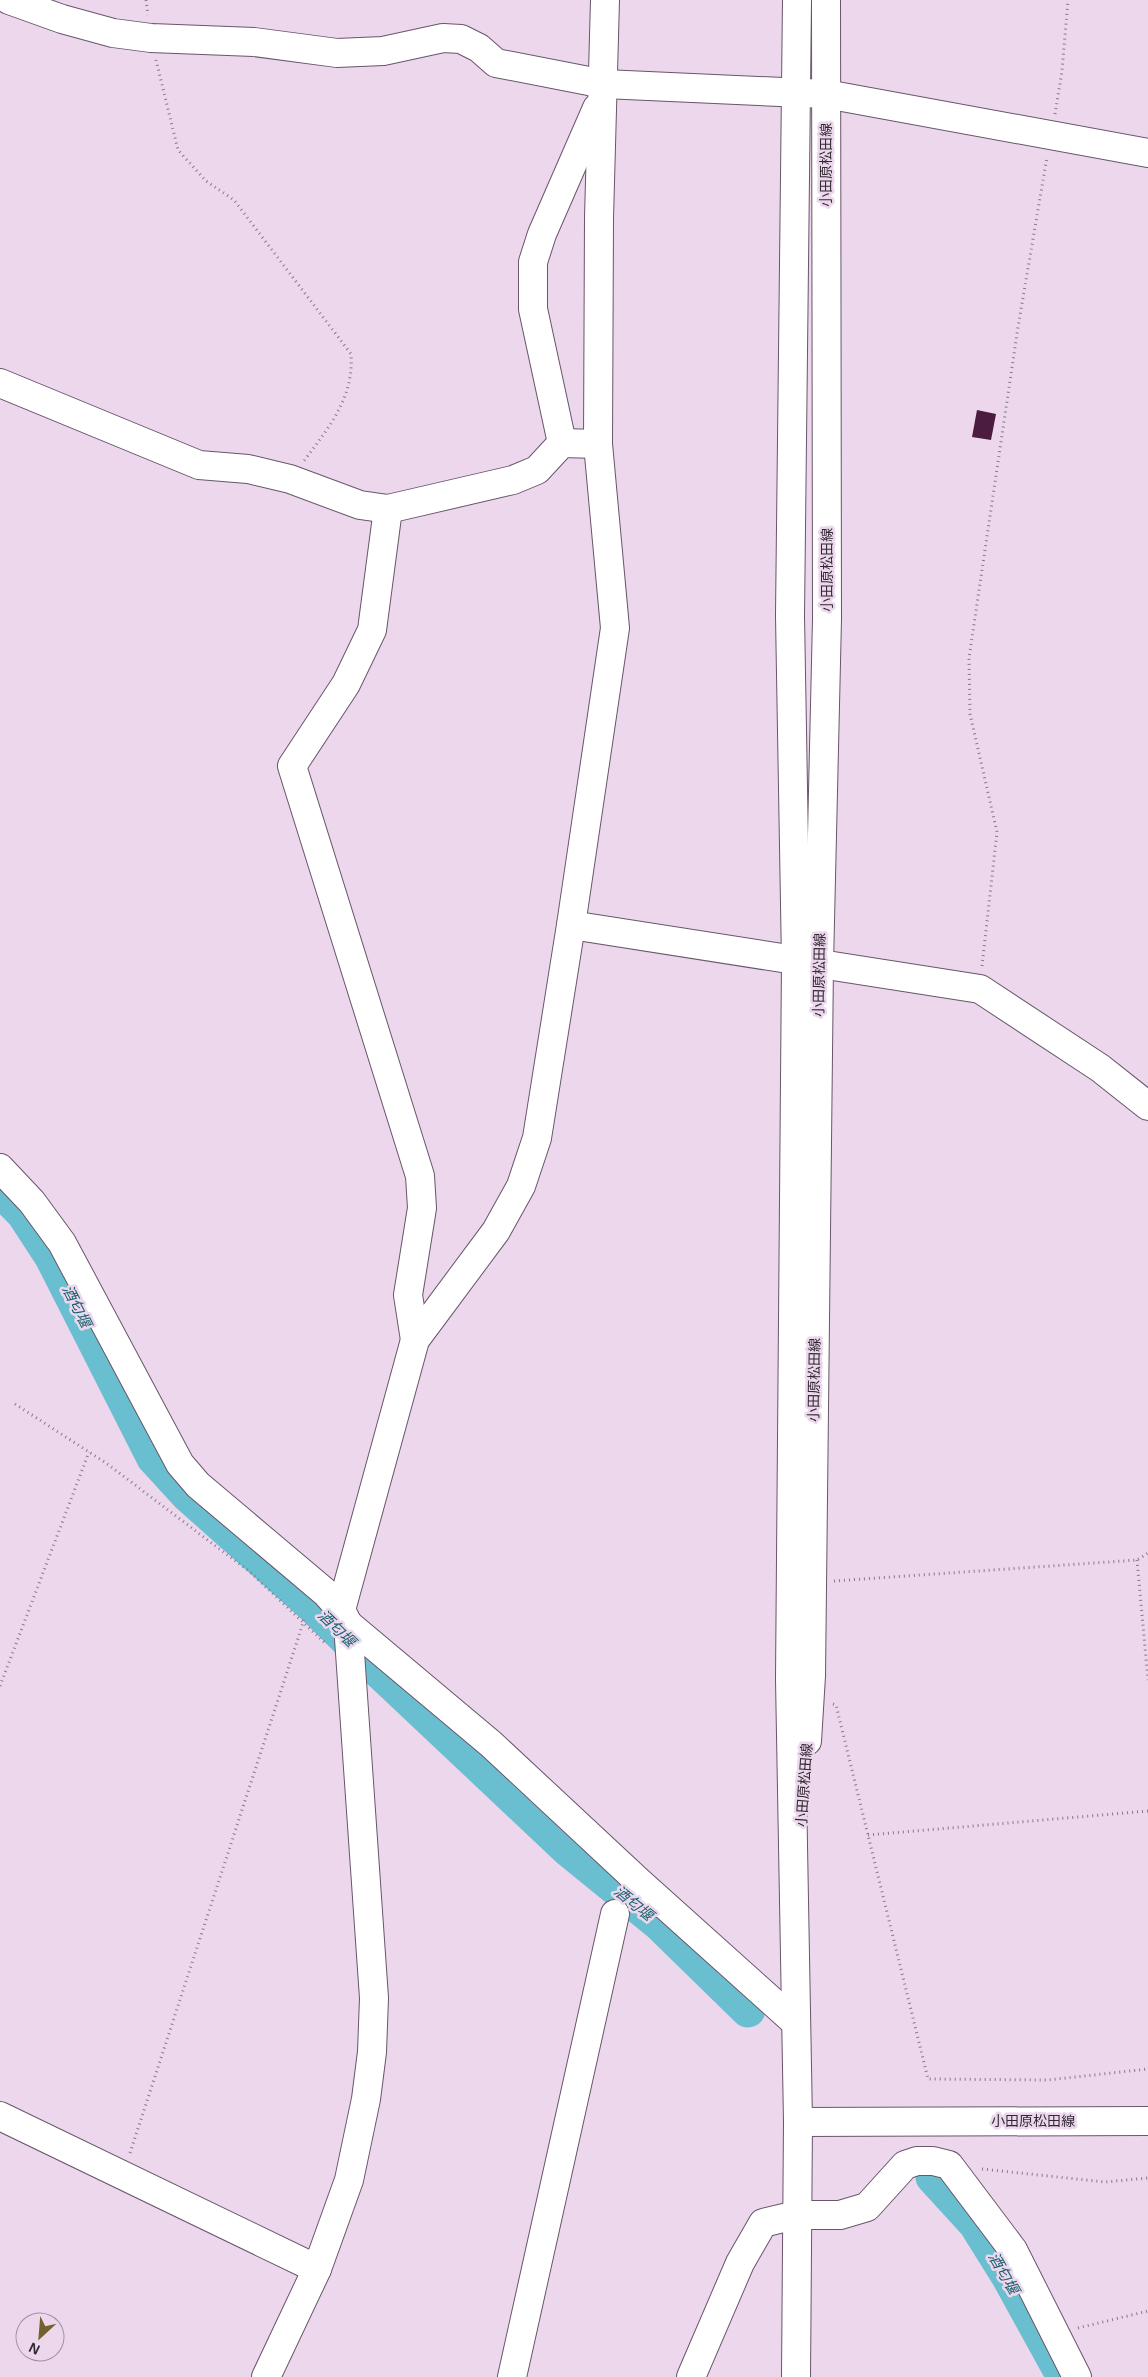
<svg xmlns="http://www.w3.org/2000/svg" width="1148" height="2377" font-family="Arial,'Noto Sans JP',sans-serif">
<rect width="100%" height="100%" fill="#ecd7ed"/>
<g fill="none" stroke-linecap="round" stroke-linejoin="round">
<!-- river -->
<g stroke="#69bfcf" stroke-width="35">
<path d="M0,1189L24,1214L52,1257L154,1458L188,1495L312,1605L376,1668L569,1850L660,1924L748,2010"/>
<path d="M933,2177L976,2224L1009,2277L1064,2377"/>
</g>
</g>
<!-- building -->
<path fill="#4b1c3f" d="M977,410L996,414L991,440L972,437Z"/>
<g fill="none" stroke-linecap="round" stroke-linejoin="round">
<defs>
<g id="minor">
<path d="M9,0L62,19L113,33L151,38L254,42L337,53L383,51L443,38L461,39L479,48L496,63L604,84L826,94L1148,153"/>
<path d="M0,383L199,465L248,469L290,479L360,505L388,509L513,480L537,470L562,443L598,444"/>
<path d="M562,443L533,309V262L542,234L597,108"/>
<path d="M388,509L372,630L346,684L292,766L420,1176L422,1208L408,1295L415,1340"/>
<path d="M571,925L980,989L1100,1068L1148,1106"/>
<path d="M0,1168L32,1202L62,1243L180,1464L198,1485L326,1593L341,1610L348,1624L374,1998L372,2052L366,2099L349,2180L317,2269L266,2377"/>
<path d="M341,1610L415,1340L496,1231L521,1186L537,1138L571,925L615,628L598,444L599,218L605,0"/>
<path d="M348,1624L491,1744L638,1881L795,2022"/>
<path d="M0,2116L317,2269"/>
<path d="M512,2377L615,1914"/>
<path d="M691,2377L740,2263L763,2223L796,2215H840L867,2207L905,2165L917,2161H933L949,2165L1013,2250L1077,2377"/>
</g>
<g id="major">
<path d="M807,1741L811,1676L819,964L827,619L826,0"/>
<path d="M798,2122L1148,2121"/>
<path d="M796,2377L798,2122L790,1679L796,961L790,616L797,0"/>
</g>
</defs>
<!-- minor casing -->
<use href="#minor" stroke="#685669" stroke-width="30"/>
<!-- major casing -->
<use href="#major" stroke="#685669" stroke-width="30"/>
<!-- path -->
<g stroke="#887a89" stroke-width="3" stroke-dasharray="1 4" stroke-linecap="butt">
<path d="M146,0L148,15"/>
<path d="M156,60L178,150L206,181L234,200L351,354C354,398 329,427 304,461"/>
<path d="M1055,114L1062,71L1068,0"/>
<path d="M982,966L997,832L970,714L969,658L1018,327L1047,157"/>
<path d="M15,1404L106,1463L250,1572L326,1644"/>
<path d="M1137,1560L1148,1680"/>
<path d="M834,1581L1137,1560L1148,1553"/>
<path d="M0,1686L89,1452"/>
<path d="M833,1704L836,1705L928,2079L1048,2080L1148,2069"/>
<path d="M868,1835L1148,1811"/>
<path d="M130,2153L304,1620"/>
<path d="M982,2169L1105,2182L1148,2178"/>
<path d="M1078,2328L1148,2311"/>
</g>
<!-- minor -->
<use href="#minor" stroke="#fff" stroke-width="28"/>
<!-- major -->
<use href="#major" stroke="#fff" stroke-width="28"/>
</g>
<g text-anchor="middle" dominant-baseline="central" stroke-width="5" stroke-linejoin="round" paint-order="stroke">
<!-- street labels -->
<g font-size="14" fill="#312932" stroke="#ecd7ed">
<text transform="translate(826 165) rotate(-90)">小田原松田線</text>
<text transform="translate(827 570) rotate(-90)">小田原松田線</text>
<text transform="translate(819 975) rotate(-89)">小田原松田線</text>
<text transform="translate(814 1380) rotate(-89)">小田原松田線</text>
<text transform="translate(804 1785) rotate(-86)">小田原松田線</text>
<text x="1033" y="2121">小田原松田線</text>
</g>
<!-- water labels -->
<g font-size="15" font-style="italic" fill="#1a616d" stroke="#ecd7ed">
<text transform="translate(77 1306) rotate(63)">酒匂堰</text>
<text transform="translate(337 1628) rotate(44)">酒匂堰</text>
<text transform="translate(634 1903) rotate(39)">酒匂堰</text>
<text transform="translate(1004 2273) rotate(60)">酒匂堰</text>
</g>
</g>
<!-- north arrow -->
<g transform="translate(40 2337) rotate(206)"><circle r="24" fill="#ecd7ed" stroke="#a191a2"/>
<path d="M0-4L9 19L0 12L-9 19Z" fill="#75602f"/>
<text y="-8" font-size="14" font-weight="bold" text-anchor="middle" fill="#312932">N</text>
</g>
</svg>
